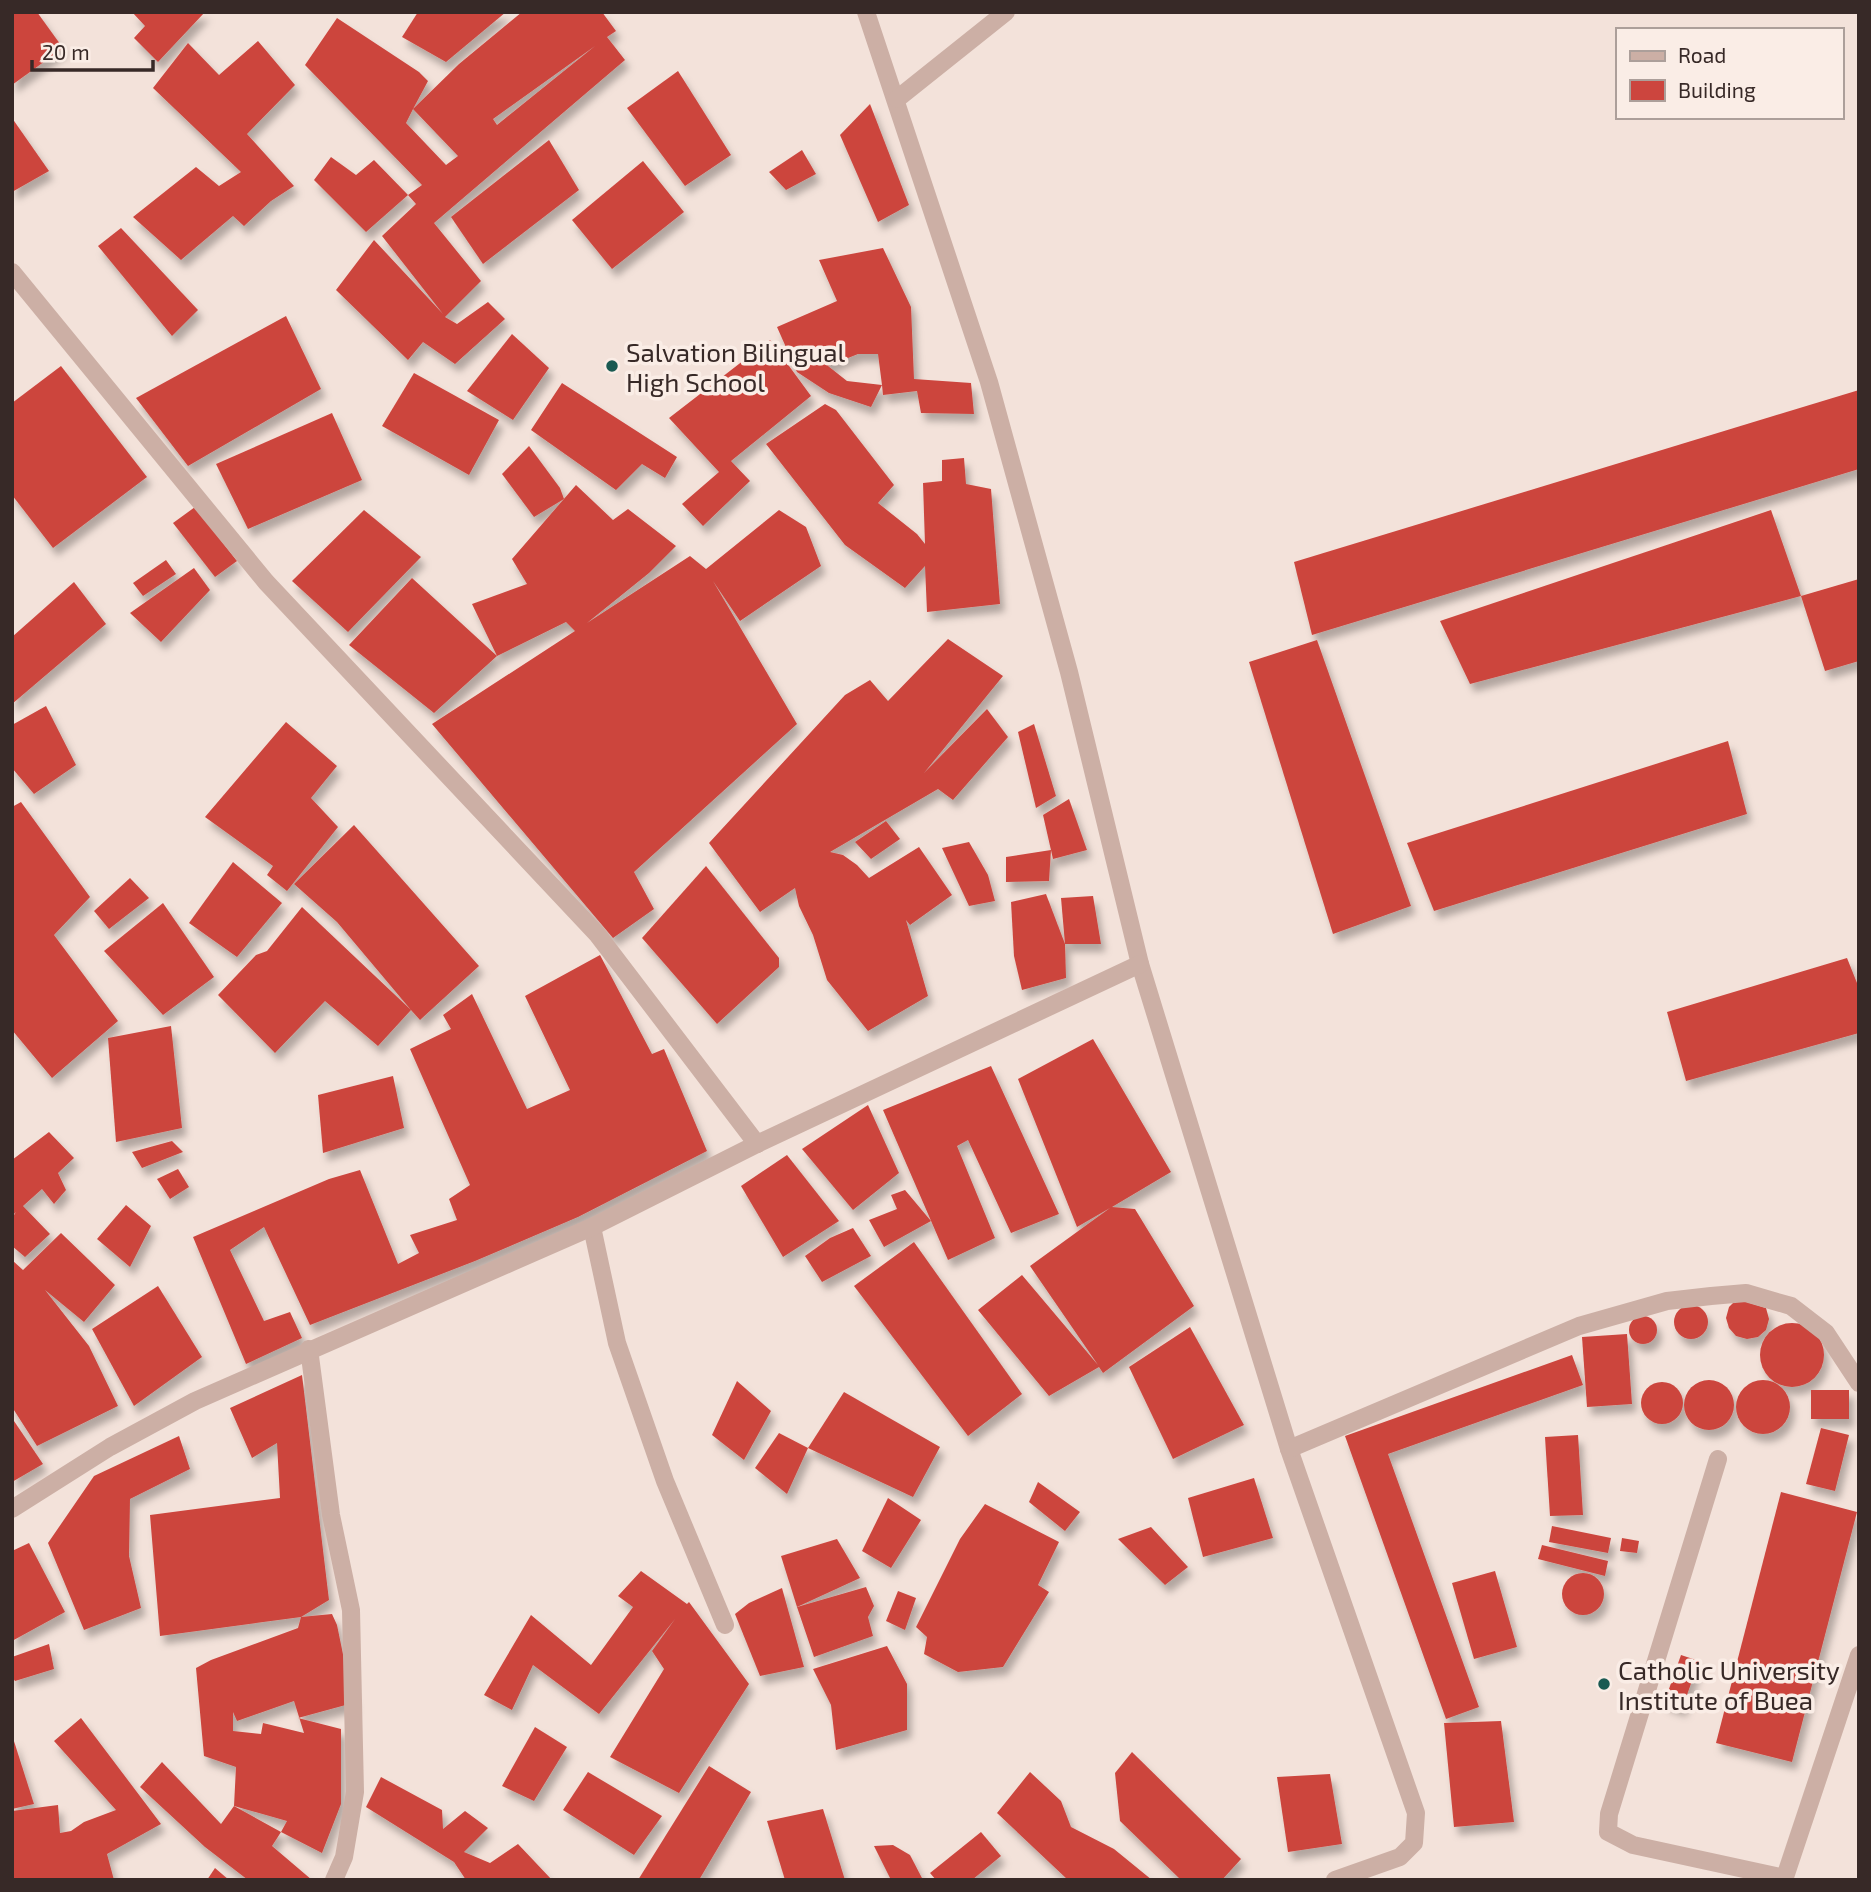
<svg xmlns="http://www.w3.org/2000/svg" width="1871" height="1892" font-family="'Exo 2',sans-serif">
<defs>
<filter id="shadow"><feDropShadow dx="4.5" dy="8" stdDeviation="3.5" flood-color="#0004"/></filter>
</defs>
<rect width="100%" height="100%" fill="#f3e2da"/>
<!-- building -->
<g fill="#cc453e" fill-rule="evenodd" filter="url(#shadow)">
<path d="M12,12H37L63,48L12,85Z"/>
<path d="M132,12H205L158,62L134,38L145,26Z"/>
<path d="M418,12H506L446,62L402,37Z"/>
<path d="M522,12H602L616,31L607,37L625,60L434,223L481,281L445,317L457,324L488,302L505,319L455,364L423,342L408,360L336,290L374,240L443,314L382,236L416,204L408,195L366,232L314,180L331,157L356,175L374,160L408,195L422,185L305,65L337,18L419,72L428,81L413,109L459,64ZM595,46L497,125L493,119ZM413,109L458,156L446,165L406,123Z"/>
<path d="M258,41L295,85L247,134L294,186L271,201L244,226L233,216L181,260L133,217L196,167L219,186L241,172L153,88L188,43L219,75Z"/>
<path d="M678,71L731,155L685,186L627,108Z"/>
<path d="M870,104L909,205L878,222L840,135Z"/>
<path d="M12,118L49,171L12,192Z"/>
<path d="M549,140L579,190L483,264L451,217Z"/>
<path d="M802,150L816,174L786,190L769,172Z"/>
<path d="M643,161L684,212L612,269L572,220Z"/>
<path d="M121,228L198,310L172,336L98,246Z"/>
<path d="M883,248L911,307L914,379L971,383L974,414L921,413L917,391L883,395L882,385L871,407L829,393L797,372L777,327L837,301L819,260ZM858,354H878L882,385L847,381L828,366Z"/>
<path d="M286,316L321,389L188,466L136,398Z"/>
<path d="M512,334L549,368L513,420L467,391Z"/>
<path d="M770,340L811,396L731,461L750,481L703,526L682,504L719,472L669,418Z"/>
<path d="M61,366L147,477L53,548L12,495V403Z"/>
<path d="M414,373L499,420L469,475L382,426Z"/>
<path d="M562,383L677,457L665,478L642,464L616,490L531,430Z"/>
<path d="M1859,390V469L1312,635L1294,562Z"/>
<path d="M825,404L836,410L894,485L878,503L917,534L925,544L923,483L942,481V460L964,458L966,484L991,489L1000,604L927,612L925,566L905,588L845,545L766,444Z"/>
<path d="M332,413L362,480L248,529L216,464Z"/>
<path d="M529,446L560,488L564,499L534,517L502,474Z"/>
<path d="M576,485L613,520L628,509L676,546L649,573L587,623L690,556L706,569L779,510L806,527L821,566L740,621L713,581L797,724L634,872L654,909L613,938L432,724L575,631L566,622L497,656L434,713L349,645L412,578L497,656L472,604L527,584L512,559Z"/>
<path d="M195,507L237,561L215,577L173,523Z"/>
<path d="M364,510L421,557L348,632L292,581Z"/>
<path d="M1771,510L1801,596L1470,684L1440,621Z"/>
<path d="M166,560L176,574L143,596L133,583Z"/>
<path d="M194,568L210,590L161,642L130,613Z"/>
<path d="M1859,579V661L1825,671L1801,596Z"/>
<path d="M74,582L106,624L12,704V637Z"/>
<path d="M948,639L1003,676L924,773L987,709L1008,737L953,800L938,789L830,852L843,855L857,865L869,878L919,847L952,895L910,925L906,920L928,996L868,1031L827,980L813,935L799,906L795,888L760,912L709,843L845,695L870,680L888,701Z"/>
<path d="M1317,640L1411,906L1333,934L1249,662Z"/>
<path d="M46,706L76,765L34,794L12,768V725Z"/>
<path d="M286,722L337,766L311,798L338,827L287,891L267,875L273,866L205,817Z"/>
<path d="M1034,724L1056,796L1036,808L1018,732Z"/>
<path d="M1728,741L1747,814L1434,911L1407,843Z"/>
<path d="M1069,799L1087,850L1053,859L1043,815Z"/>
<path d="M21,802L90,897L54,935L118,1021L52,1078L12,1030V807Z"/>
<path d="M886,821L900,839L871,859L855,842Z"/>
<path d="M354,825L479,966L420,1020L411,1010L378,1046L325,1001L275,1053L218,995L256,955L267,951L302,907L411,1010L337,922L294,884Z"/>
<path d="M969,842L988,875L995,901L969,906L942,848Z"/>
<path d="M1051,850L1049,881L1006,882V857Z"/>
<path d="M233,862L282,903L237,957L189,923Z"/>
<path d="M706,866L779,958V967L717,1024L642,938Z"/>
<path d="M130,878L149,898L109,929L94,911Z"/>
<path d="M1046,894L1065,944L1066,978L1022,990L1014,956L1011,902Z"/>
<path d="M1093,896L1101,944H1065L1061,898Z"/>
<path d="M163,903L214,977L163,1015L104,951Z"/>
<path d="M600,955L652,1054L664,1049L707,1151L578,1217L475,1261L310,1325L264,1227L230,1250L264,1321L290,1312L302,1338L246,1364L193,1237L329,1179L360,1170L398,1264L419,1253L410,1235L457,1220L449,1199L470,1185L410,1049L451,1029L443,1015L472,994L527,1109L570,1090L525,996Z"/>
<path d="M1847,958L1859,988V1033L1686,1081L1667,1012Z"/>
<path d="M171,1026L182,1128L116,1142L108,1038Z"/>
<path d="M1093,1039L1171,1172L1112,1207L1135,1209L1194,1306L1103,1373L1099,1367L1049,1396L978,1310L1022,1275L1098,1365L1030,1266L1110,1208L1077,1227L1018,1079Z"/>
<path d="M991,1066L1059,1214L1011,1233L968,1140L957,1146L995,1238L948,1260L883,1110Z"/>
<path d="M393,1076L404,1128L323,1153L318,1095Z"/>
<path d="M868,1105L899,1173L853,1210L802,1149Z"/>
<path d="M49,1132L74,1158L58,1173L66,1190L54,1204L42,1189L23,1206L50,1234L25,1257L12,1246V1218L16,1212L12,1216V1160Z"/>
<path d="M172,1141L183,1152L142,1168L132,1152Z"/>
<path d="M787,1155L839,1221L783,1257L741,1186Z"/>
<path d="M178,1169L189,1187L170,1199L157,1179Z"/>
<path d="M905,1190L931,1221L884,1247L869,1220L897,1209L891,1195Z"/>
<path d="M126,1205L151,1226L130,1267L97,1239Z"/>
<path d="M853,1228L871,1256L822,1282L805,1256L830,1238Z"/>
<path d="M61,1233L115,1285L84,1322L45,1290L89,1346L118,1406L37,1446L12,1407V1260L23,1270Z"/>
<path d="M914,1242L1022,1394L968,1436L854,1286Z"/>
<path d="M158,1286L202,1357L134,1406L92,1329Z"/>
<path d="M1737,1299L1766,1308L1769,1319L1766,1330L1758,1337L1747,1339L1736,1336L1729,1328L1726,1318L1729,1307Z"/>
<circle cx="1691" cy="1322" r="17"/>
<circle cx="1643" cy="1330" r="14"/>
<circle cx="1792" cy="1355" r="32"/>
<path d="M1190,1327L1244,1425L1173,1459L1129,1367Z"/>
<path d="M1627,1334L1632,1404L1587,1407L1582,1337Z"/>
<path d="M1572,1355L1583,1385L1388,1454L1479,1707L1446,1719L1345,1436Z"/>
<path d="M302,1375L329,1600L301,1617L160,1636L150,1515L280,1498L277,1443L252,1458L230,1408Z"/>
<circle cx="1763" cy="1407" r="27"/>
<circle cx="1709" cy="1405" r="25"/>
<path d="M737,1381L771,1411L744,1460L712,1435Z"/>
<circle cx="1662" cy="1403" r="21"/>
<rect x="1811" y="1390" width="38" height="29"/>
<path d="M844,1392L940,1447L913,1497L808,1448Z"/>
<path d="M12,1418L43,1464L12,1482Z"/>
<path d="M1821,1428L1849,1435L1835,1491L1806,1484Z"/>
<path d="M779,1433L808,1448L787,1494L755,1468Z"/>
<path d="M1578,1435L1583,1515L1550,1516L1545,1437Z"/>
<path d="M179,1436L190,1469L130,1499L129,1556L141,1608L84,1630L48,1543L94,1476Z"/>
<path d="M1254,1478L1273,1538L1203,1557L1188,1498Z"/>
<path d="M1038,1482L1080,1512L1065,1531L1029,1502Z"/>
<path d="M1781,1492L1857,1512L1792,1762L1716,1743Z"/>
<path d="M888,1498L921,1520L891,1568L862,1551Z"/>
<path d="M985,1504L1059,1542L1038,1585L1049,1592L1003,1667L958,1672L924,1654L927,1637L916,1627L960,1539Z"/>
<path d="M1552,1526L1611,1538L1608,1553L1549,1542Z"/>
<path d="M1151,1527L1188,1567L1165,1585L1118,1539Z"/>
<path d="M1622,1538L1639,1541L1637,1553L1620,1551Z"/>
<path d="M837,1539L860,1578L797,1607L781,1556Z"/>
<path d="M29,1543L65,1612L12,1641V1551Z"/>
<path d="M1542,1545L1608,1561L1605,1576L1538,1559Z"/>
<path d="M641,1571L687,1604L689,1602L749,1684L679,1793L610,1757L664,1669L652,1651L675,1619L599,1714L533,1665L512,1710L484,1695L531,1615L591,1665L633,1607L618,1596Z"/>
<path d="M1495,1571L1517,1647L1474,1659L1452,1583Z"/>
<circle cx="1583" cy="1594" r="21"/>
<path d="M866,1587L874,1606L868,1617L873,1636L814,1657L797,1607Z"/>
<path d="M782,1588L804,1667L760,1676L735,1614L749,1603Z"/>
<path d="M898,1591L916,1598L905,1630L886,1621Z"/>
<path d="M332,1614L337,1625L353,1703L298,1718L341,1729V1804L322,1853L281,1832L287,1821L234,1806L236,1767L204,1756L196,1668L211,1660L298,1628L301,1617ZM294,1701L304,1733L263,1723L261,1734L233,1731V1712L237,1721Z"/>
<path d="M49,1644L54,1669L15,1681L12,1677V1657Z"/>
<path d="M887,1646L907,1684V1730L836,1750L831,1705L813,1669Z"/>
<path d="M1681,1655L1699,1661L1682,1709L1664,1703Z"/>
<path d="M81,1718L161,1824L107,1854L114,1880H12V1811L58,1805L60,1833L71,1831L84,1822L116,1810L54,1741Z"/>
<path d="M1501,1721L1514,1822L1454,1827L1444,1723Z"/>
<path d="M535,1727L567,1747L534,1801L502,1786Z"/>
<path d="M13,1738L34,1804L12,1809V1739Z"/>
<path d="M1132,1752L1241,1859L1222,1880H1181L1120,1821L1115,1773Z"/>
<path d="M162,1762L221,1824L234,1806L281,1832L272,1846L312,1880H248L205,1847L140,1787Z"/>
<path d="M709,1766L751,1792L699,1880H638Z"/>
<path d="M588,1772L662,1816L634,1855L563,1810Z"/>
<path d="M1030,1772L1061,1801L1071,1827L1114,1849L1152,1880H1068L997,1813Z"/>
<path d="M1330,1774L1342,1844L1288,1852L1277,1777Z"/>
<path d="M381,1777L442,1810L443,1829L465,1811L488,1828L464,1852L490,1863L518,1844L552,1880H466L454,1862L366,1807Z"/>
<path d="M823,1809L845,1880H785L767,1821Z"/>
<path d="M981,1832L1001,1856L972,1880H936L930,1873Z"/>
<path d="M893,1845L910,1855L923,1880H891L874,1846Z"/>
<path d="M215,1868L229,1880H207Z"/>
</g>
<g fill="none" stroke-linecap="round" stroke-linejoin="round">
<!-- service -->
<path stroke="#ccafa5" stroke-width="18" d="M1718,1459L1609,1814L1608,1832L1633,1845L1785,1878"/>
<!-- minor -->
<g stroke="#ccafa5" stroke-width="18">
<path d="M866,12L989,382L1069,672L1140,964L1289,1449L1416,1813L1414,1843L1400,1857L1335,1880"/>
<path d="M897,99L1006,12"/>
<path d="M12,272L266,582L597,934L757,1144"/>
<path d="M592,1227L617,1343L665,1481L725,1625"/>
<path d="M309,1349L331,1515L351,1610L355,1792L344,1857L334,1880"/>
<path d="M1289,1449L1579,1326L1667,1301L1711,1296L1746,1293L1791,1306L1826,1333L1859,1383"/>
<path d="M12,1509L110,1447L195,1401L592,1227L757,1144L1140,964"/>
<path d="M1784,1880L1859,1655"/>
</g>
</g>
<!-- markers -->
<g fill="#1a5a52" stroke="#faede6" stroke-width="2.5">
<circle cx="612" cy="366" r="7"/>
<circle cx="1604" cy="1684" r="7"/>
</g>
<g text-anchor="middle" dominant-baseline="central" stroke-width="7" stroke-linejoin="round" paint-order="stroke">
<!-- poi labels -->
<g font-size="26" fill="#372927" stroke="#faede6" text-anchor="start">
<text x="626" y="351">Salvation Bilingual<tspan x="626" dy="30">High School</tspan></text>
<text x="1618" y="1669">Catholic University<tspan x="1618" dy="30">Institute of Buea</tspan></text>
</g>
</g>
<!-- border -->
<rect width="1871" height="1892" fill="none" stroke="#372927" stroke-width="28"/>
<!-- legend -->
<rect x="1616" y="28" width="228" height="91" fill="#faede6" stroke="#ac9f9a" stroke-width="2"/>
<rect x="1630" y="51" width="35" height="10" fill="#ccafa5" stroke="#ac9f9a" stroke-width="2"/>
<text x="1678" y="63" font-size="21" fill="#372927">Road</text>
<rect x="1630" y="80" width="35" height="21" fill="#cc453e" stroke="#ac9f9a" stroke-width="2"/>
<text x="1678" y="98" font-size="21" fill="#372927">Building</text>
<!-- scale -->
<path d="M32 60v10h121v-10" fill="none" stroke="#372927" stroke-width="3.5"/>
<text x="42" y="60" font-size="21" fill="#372927" stroke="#faede6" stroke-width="5" paint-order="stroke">20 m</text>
</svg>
